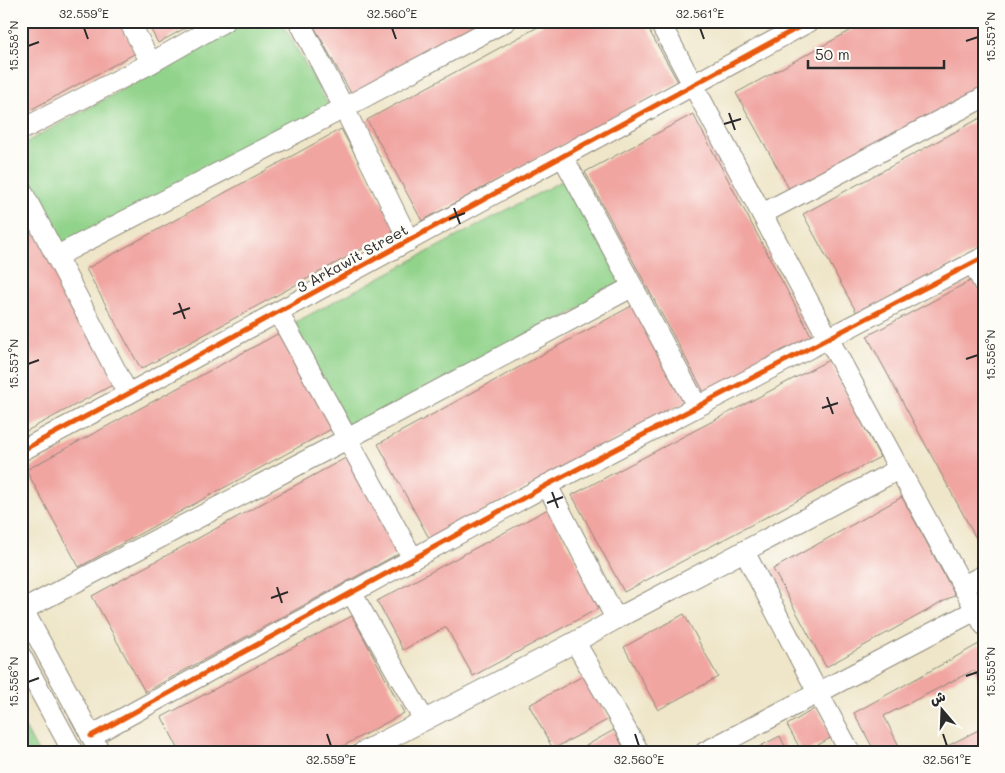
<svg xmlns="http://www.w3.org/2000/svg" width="1005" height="773" font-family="Mali,'Playpen Sans Arabic',sans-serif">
<rect width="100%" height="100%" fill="#fdfcf7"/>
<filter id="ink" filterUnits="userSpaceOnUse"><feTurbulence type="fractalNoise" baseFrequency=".02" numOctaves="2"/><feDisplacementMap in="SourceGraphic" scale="10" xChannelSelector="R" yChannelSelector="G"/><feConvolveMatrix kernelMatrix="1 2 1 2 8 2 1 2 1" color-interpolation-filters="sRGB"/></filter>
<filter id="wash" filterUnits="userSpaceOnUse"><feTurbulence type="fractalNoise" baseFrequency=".0096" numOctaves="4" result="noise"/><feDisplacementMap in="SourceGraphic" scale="20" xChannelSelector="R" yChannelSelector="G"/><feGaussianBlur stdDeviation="1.12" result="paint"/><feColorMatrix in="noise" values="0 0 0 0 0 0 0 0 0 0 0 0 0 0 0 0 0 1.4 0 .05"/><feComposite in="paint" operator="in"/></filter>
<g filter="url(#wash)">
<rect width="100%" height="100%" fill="#efe6c9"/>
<!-- green -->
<g fill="#92d38b" stroke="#5e7f5b">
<path d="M248,21H281L329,106L63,247L21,176V145Z"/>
<path d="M569,177L626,284L351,431L292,324Z"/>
<path d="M21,720L38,752H21Z"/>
</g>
<g id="blocks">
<!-- building -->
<g fill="#f1a5a1">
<path d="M21,21H119L136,53L21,115Z"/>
<path d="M146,21H198L158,43Z"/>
<path d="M311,21H487L352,95Z"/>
<path d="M549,21H644L678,82L422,221L367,120Z"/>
<path d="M868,21H984V89L792,194L736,93Z"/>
<path d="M693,114L813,339L706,396L585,172Z"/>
<path d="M984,116V247L858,315L803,214Z"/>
<path d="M341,129L397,230L141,369L86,269Z"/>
<path d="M21,202L118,382L21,434Z"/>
<path d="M974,279L984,296V553L867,336Z"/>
<path d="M637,303L689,400L430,540L378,444Z"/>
<path d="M285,330L337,426L79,567L26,470Z"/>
<path d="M829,360L880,457L624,592L572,495Z"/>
<path d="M351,455L403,551L145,692L92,596Z"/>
<path d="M902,497L955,595L826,667L773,569Z"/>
<path d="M548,509L601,607L473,676L446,627L403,650L377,601Z"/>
<path d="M684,614L718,677L658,710L624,647Z"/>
<path d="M352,616L404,713L332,752H180L162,717Z"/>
<path d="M979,644L984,652V690L974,670L884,716L902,752H875L854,713Z"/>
<path d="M585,675L609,719L553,749L529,705Z"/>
<path d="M816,708L832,737L806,752H802L787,725Z"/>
<path d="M984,727V752H936Z"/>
<path d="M614,730L626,752H575Z"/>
<path d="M780,736L788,752H749Z"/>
</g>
</g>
</g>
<g filter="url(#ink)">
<use href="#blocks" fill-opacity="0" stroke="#8d887a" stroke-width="1"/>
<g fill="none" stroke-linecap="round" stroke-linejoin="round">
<defs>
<g id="minor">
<path d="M129,21L151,63"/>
<path d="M299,21L344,108L409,241"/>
<path d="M659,21L828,338L984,625"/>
<path d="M21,130L151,63L225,21"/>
<path d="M563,157L697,406"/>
<path d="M21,189L128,394"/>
<path d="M762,214L984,97"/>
<path d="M57,256L344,108L506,21"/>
<path d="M973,263L984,284"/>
<path d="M278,312L413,559"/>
<path d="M21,451L128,394L810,21"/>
<path d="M547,485L616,619"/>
<path d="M744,551L818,693L850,752"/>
<path d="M963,586L984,575"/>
<path d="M351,592L424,720"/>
<path d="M21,606L100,752"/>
<path d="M23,610L347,439L632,287"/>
<path d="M575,642L639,752"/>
<path d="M21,656L73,752"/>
<path d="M91,736L547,485L984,257"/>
<path d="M363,752L575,642L616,619L899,469"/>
<path d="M705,752L976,610"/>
</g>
</defs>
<!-- minor casing -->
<use href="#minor" stroke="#8d887a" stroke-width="22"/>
<!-- minor -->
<use href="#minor" stroke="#fff" stroke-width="20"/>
<defs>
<g id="cycleway">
<path d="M21,451L128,394L810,21"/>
<path d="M91,736L547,485L984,257"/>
</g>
</defs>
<!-- cycleway casing -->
<use href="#cycleway" stroke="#fdfcf7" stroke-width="8"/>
<!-- cycleway -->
<use href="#cycleway" stroke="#e8590c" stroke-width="5"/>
</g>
</g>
<!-- ticks -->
<path fill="none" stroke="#2b2b2b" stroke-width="2" d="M84,28L88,39M392,28L396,39M700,28L704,39M966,41L978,37M28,46L39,42M729,113L735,130M724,124L741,119M454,208L460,224M449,219L465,213M179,303L185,319M173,314L190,308M966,359L978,355M28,364L39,360M827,397L833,414M822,408L838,403M552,492L558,508M547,503L563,497M277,587L282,603M271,598L288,592M966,676L978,672M28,682L39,678M327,734L331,746M635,734L639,746M943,734L947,746"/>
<g text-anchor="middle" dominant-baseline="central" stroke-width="5" stroke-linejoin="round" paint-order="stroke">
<!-- street labels -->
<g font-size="15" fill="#2b2b2b" stroke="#fdfcf7">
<text transform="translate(352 258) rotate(-29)">3 Arkawit Street</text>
</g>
</g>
<!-- margin -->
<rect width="1005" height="773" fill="none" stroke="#fdfcf7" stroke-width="55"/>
<!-- north arrow -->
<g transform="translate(942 710) rotate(341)" stroke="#fdfcf7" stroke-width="4" paint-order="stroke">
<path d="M0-4L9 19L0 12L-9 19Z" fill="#2b2b2b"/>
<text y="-8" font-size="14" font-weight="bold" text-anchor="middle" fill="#2b2b2b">ش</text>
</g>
<!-- scale -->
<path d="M808 60v8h136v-8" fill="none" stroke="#2b2b2b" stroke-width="2.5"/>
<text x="815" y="60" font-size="15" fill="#2b2b2b" stroke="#fdfcf7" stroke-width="4" paint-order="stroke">50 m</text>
<rect x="28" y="28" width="950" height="718" fill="none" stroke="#2b2b2b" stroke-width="2"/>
<g font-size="12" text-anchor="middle" fill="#2b2b2b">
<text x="84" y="18">32.559°E</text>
<text x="392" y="18">32.560°E</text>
<text x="700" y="18">32.561°E</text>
<text transform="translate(991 37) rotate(-90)" y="4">15.557°N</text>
<text transform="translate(14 46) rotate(-90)" y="4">15.558°N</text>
<text transform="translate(991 355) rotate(-90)" y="4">15.556°N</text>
<text transform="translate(14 364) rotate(-90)" y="4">15.557°N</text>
<text transform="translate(991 672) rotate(-90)" y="4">15.555°N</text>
<text transform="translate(14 682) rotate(-90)" y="4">15.556°N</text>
<text x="331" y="764">32.559°E</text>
<text x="639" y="764">32.560°E</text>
<text x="947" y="764">32.561°E</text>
</g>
</svg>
